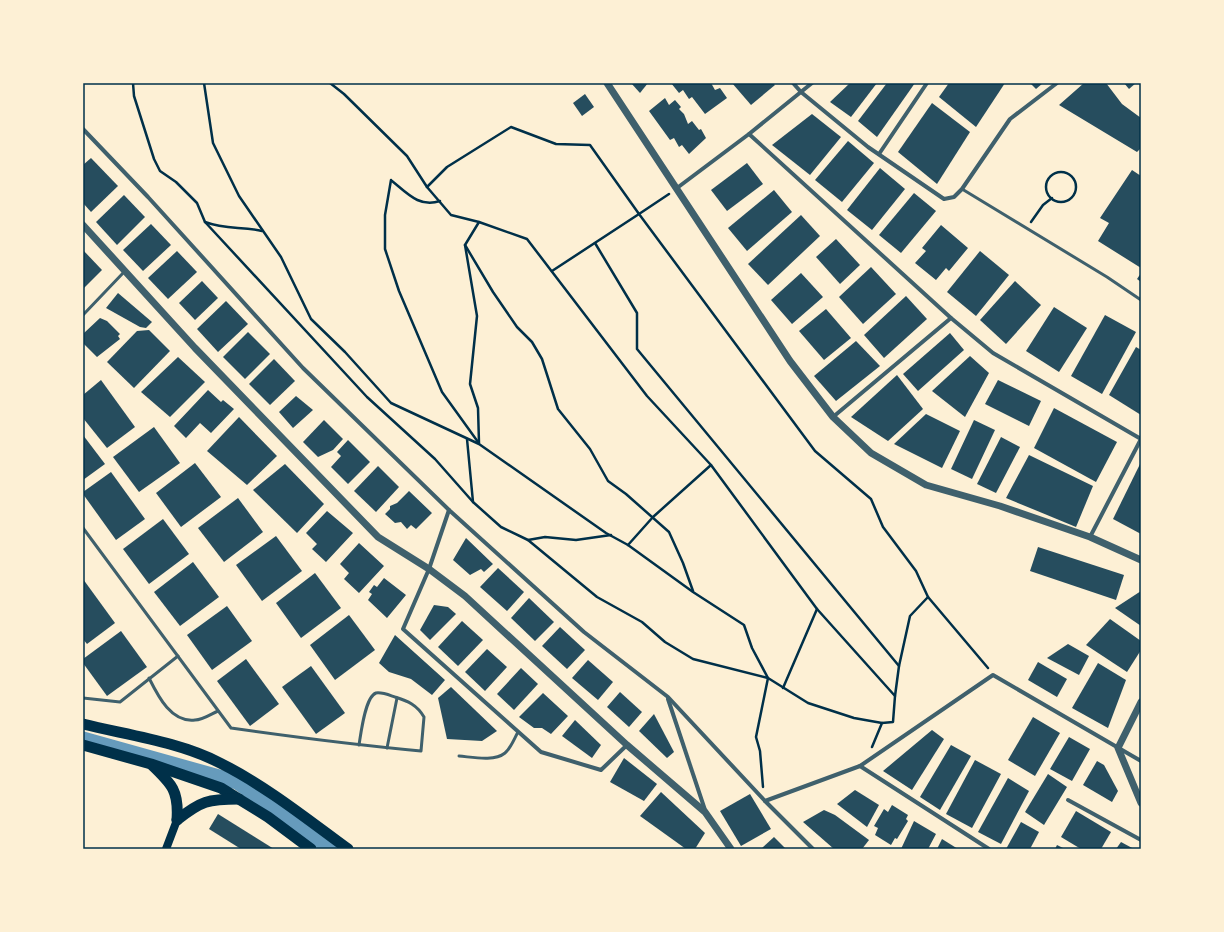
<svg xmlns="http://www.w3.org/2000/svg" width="1224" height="932" font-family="Quicksand,sans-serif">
<rect width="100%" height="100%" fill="#fdf0d5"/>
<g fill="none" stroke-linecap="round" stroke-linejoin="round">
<!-- canal -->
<path stroke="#669bbc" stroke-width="15" d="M83,739L237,782L331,849"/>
</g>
<!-- building -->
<g fill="#264d5e">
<path d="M631,83H648L640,93Z"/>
<path d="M671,83H711L715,90L720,88L727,98L705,114L692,97L689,99L683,90L679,93Z"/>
<path d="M732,83H773L775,85L751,105Z"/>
<path d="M850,83H877L851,117L830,102Z"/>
<path d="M887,83H915L877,137L858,121Z"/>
<path d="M949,83H1005L976,127L939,97Z"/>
<path d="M1030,83H1043L1036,89Z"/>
<path d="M1084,83H1106L1122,104L1141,118V148L1137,152L1059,105Z"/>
<path d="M1124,83H1136L1129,89Z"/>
<path d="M585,94L594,107L582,116L573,103Z"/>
<path d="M665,98L669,105L675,100L681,107L679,109L684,114L688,124L692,121L699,130L701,129L706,138L689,154L682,145L679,147L674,138L670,140L649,111Z"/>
<path d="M932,103L970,132L937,184L898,152Z"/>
<path d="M812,114L841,137L810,175L772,145Z"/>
<path d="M848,141L874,163L842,202L815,180Z"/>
<path d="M91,158L118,186L91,212L83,203V165Z"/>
<path d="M747,163L763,184L727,211L711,190Z"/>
<path d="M880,168L905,189L872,230L847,210Z"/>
<path d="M1132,170L1141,176V268L1098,241L1109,223L1100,218Z"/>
<path d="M774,190L792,212L747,251L728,228Z"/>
<path d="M914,193L936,211L901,253L879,235Z"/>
<path d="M124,195L145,217L117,245L96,222Z"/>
<path d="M801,215L820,236L768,285L748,264Z"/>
<path d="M151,224L171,245L143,271L123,250Z"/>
<path d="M941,225L968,248L949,271L946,268L936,280L915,263L926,251L922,248Z"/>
<path d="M836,239L860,265L840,284L816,257Z"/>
<path d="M83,250L102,270L83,289Z"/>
<path d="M177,251L197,272L168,299L148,278Z"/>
<path d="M980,251L1009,275L976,316L947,292Z"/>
<path d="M871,267L896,294L863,324L839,297Z"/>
<path d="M801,273L823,297L792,324L771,300Z"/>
<path d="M1141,273V282L1137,279Z"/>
<path d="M202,281L218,298L195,320L179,303Z"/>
<path d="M1015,281L1041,305L1006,344L980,320Z"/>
<path d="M118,293L152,322L146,328L140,327L106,308Z"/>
<path d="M906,296L927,319L884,358L864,335Z"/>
<path d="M226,301L248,324L218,352L197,329Z"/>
<path d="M1054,307L1087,328L1059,372L1026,351Z"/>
<path d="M826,309L851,338L824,360L799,331Z"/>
<path d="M1105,315L1136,332L1102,394L1071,376Z"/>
<path d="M100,318L107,321L120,334L118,336L120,339L97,357L83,343L84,333Z"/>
<path d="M149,330L170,351L134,388L107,362L137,331Z"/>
<path d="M248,332L270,354L245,379L223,357Z"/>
<path d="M950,333L964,350L918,391L903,374Z"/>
<path d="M856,341L880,366L836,401L814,376Z"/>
<path d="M1136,347L1141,350V415L1109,395Z"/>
<path d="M970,356L989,373L965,417L932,391Z"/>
<path d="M178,357L205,382L170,417L141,392Z"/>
<path d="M274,359L295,381L270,405L249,384Z"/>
<path d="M897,375L923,409L888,441L851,417Z"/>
<path d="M101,380L135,427L107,448L83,418V395Z"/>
<path d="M998,380L1041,401L1029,426L985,404Z"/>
<path d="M208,390L221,402L223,400L234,409L211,433L200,423L186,438L174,426Z"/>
<path d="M296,396L313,410L293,428L279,412Z"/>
<path d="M1054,408L1117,442L1096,482L1034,448Z"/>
<path d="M926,414L960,431L942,468L894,444Z"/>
<path d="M239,417L277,456L247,485L207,451Z"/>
<path d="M324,420L343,439L333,450L318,457L303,442Z"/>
<path d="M974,420L995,430L972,479L951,469Z"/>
<path d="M154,427L180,463L139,492L113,457Z"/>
<path d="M83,435L105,464L83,480Z"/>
<path d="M1001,437L1020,447L996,493L977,484Z"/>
<path d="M348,440L370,462L348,484L331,467L341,456L337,452Z"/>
<path d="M1029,455L1093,486L1076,527L1006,498Z"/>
<path d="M1141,462V534L1113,519Z"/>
<path d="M195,463L221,497L181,527L156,493Z"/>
<path d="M285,464L324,504L297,533L253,490Z"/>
<path d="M378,466L399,487L376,512L354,491Z"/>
<path d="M111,472L145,519L116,540L83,494V492Z"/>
<path d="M409,491L432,513L416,529L411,525L407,529L401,522L395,523L385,514L390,509V506L397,503Z"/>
<path d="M238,498L263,532L224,562L198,528Z"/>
<path d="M327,511L353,533L326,562L312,549L317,544L306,533Z"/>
<path d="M163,519L189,554L149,584L123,549Z"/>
<path d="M276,536L302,571L262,601L236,565Z"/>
<path d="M466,538L493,564L484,572L481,569L470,575L453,560Z"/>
<path d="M359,543L384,566L359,593L344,579L349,573L340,564Z"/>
<path d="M1038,547L1124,575L1116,600L1030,571Z"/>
<path d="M193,562L219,597L180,626L154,592Z"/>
<path d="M498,568L524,592L507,611L480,587Z"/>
<path d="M315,573L341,608L301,638L276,603Z"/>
<path d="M384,578L406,595L387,618L368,600L372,594L369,592L374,585L377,587Z"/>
<path d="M83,579L115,623L87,644L83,639Z"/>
<path d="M1141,591V626L1115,608Z"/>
<path d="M529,598L554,622L535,641L511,618Z"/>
<path d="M434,605L448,607L456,614L430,640L420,630Z"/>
<path d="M227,606L252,641L212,670L187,635Z"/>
<path d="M349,615L375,650L335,680L310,645Z"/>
<path d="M1110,619L1141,641V650L1127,672L1086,645Z"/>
<path d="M462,621L483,640L458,666L438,647Z"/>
<path d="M560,627L585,650L567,669L542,646Z"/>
<path d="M121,631L147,667L107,696L83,663V659Z"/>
<path d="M395,635L445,680L432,695L411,679L389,672L379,663Z"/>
<path d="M1068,644L1089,656L1079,675L1047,658Z"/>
<path d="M487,649L507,667L485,691L465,672Z"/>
<path d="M246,659L279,704L250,726L217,681Z"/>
<path d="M588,660L613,682L598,700L572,678Z"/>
<path d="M1038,662L1067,679L1057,697L1028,680Z"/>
<path d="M1098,663L1126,680L1108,728L1072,708Z"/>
<path d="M311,666L345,713L316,734L282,687Z"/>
<path d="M521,668L538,684L514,710L497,694Z"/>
<path d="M451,687L497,731L482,741L447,739L438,698Z"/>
<path d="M620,692L642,712L629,727L607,707Z"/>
<path d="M543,693L568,716L551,734L542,728H534L519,717Z"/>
<path d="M654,714L674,752L667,758L639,731Z"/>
<path d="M1033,717L1060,733L1035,776L1008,760Z"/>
<path d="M575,720L601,745L592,758L562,736Z"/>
<path d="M932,730L944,739L912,790L883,771Z"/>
<path d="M1069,737L1090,749L1072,781L1050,769Z"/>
<path d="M951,745L971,756L940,810L920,797Z"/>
<path d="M624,758L657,784L644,801L610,782Z"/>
<path d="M975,760L1001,774L972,828L946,814Z"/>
<path d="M1097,761L1104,765L1118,791L1112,802L1083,785Z"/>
<path d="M1048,774L1067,787L1044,825L1025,812Z"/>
<path d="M1008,778L1029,791L1001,844L978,832Z"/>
<path d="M855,790L879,805L867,827L837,804Z"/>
<path d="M661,792L705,833L695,849H686L640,816Z"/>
<path d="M750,794L771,829L741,846L720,811Z"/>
<path d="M892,805L908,815L906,819L908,821L897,839L895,838L891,845L875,835L878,828L874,826L884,809L888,812Z"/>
<path d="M824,810L835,815L869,840L862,849H834L803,822Z"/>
<path d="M1076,811L1111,832L1101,849H1081L1061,837Z"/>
<path d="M218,814L274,849H241L209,829Z"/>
<path d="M914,821L936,834L928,849H901Z"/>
<path d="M1021,822L1039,832L1030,849H1006Z"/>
<path d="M774,837L786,849H761Z"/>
<path d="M942,839L958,849H937Z"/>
<path d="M1121,842L1134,849H1116Z"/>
<path d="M1057,845L1065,849H1055Z"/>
</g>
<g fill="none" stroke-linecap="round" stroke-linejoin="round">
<!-- path -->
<g stroke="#003049" stroke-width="2.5">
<path d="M133,83L134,96L154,159L160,171L176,182L197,203L205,222C226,230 242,226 262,231"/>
<path d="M204,83L213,143L239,196L281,257L311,319L345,352L391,403L479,444L606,533L628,545L693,592L744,625L752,648L768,678L808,703L854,718L882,723"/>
<path d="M330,83L344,94L407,156L427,187L451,215L479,222L527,239L647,396L711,465L817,609L895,696L893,722L882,723L872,747"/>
<circle cx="1061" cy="187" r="15"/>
<path d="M391,180L385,215V249L399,291L442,392L478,442"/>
<path d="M392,181C407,193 419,208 440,201"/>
<path d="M427,187L447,167L511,127L556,144L590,145L639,214L552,271"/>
<path d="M669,194L639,214L815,451L871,499L883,527L916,571L928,597L988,668"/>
<path d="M205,222L367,397L435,459L473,502"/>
<path d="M479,222L465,245L477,316L470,384L478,408L479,443"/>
<path d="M1031,222L1043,205L1052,198"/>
<path d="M595,243L637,313V349L899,666L895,696"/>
<path d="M465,245L493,292L517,327L532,342L542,359L558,409L590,449L608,481L626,494L669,532L683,563L693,591"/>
<path d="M467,439L473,502L501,527L528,540L545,537L576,540L611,535"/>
<path d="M528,540L597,597L642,622L665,642L693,659L768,678L756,737L760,751L763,787"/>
<path d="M628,545L653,517L711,465"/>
<path d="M899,666L910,616L928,597"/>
<path d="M783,688L817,609"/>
</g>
<!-- service -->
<g stroke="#3f606c" stroke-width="3">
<path d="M962,189L1107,277L1141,300"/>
<path d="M83,315L124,272"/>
<path d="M83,528L231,728C294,737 357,745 421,751L424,717C417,705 408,701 395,697C389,695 382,692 376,693C365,697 361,733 359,745"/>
<path d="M149,678C158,696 171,723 195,720C203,720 211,714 218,711"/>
<path d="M83,698L120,702L178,656"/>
<path d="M387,748L397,698"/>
<path d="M459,756C472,757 494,762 505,753C511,748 514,739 518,732"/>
</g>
<!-- minor -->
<g stroke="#3f606c" stroke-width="4">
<path d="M793,83L801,92L868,147L944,199L954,197L962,189L1010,119L1057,83"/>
<path d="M83,129L148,197L303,368L449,510L584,632L668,697L765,801L813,849"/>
<path d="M749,134L951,318L993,353L1141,439"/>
<path d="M879,154L927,83"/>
<path d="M677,188L749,134L812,83"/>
<path d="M833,417L951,318"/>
<path d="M449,510L429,569L403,629L541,752L601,770L627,745"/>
<path d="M1090,537L1141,439"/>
<path d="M668,699L705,810"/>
<path d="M860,766L993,675L1141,761"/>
<path d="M1068,800L1141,840"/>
<path d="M765,801L860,766L989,849"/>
</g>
<!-- tertiary -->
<g stroke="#3f606c" stroke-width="7">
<path d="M607,83L790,361L833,417L871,453L926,485L1000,506L1090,537L1141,560"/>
<path d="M83,225L195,348L378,537L429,569L465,596L627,745L705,812L731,849"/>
<path d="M1141,702L1118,748L1141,803"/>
</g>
<!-- secondary -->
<path stroke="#003049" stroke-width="8" d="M166,849L177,820"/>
<!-- trunk -->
<g stroke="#003049" stroke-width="11">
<path d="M83,724C127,735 180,742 220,763C266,786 307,819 348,849"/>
<path d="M83,745L151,764L221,788L268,817L311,849"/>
<path d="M152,765C172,784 179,791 177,820"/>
<path d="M177,820C201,801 208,799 239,799"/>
</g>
</g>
<!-- border -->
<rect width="1224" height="932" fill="none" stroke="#fdf0d5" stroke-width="168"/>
<rect x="84" y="84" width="1056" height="764" fill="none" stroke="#003049" stroke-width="1.5"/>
</svg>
